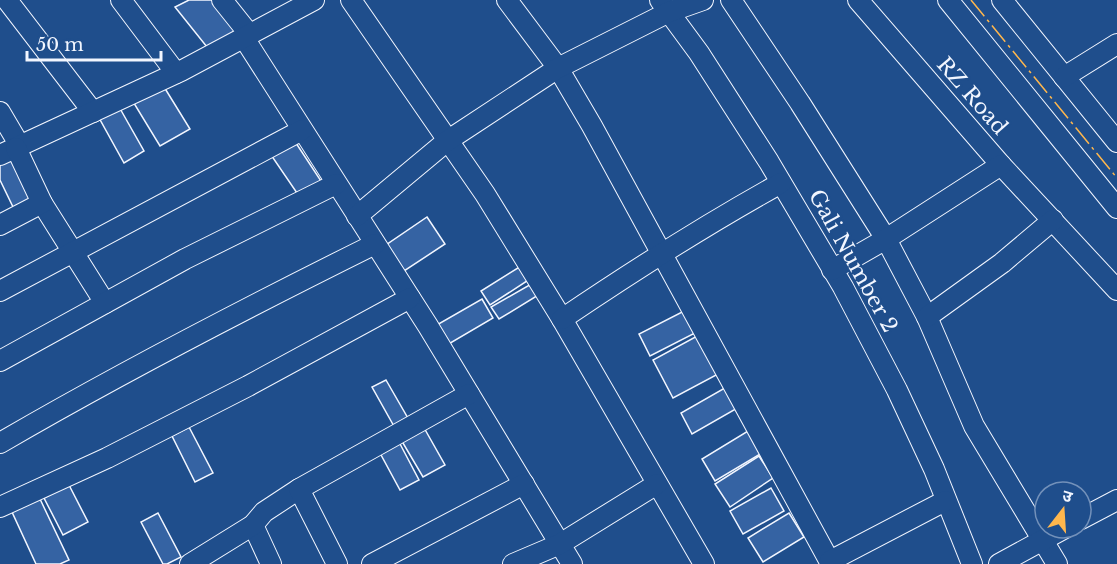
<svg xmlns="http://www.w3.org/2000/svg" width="1117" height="564" font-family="'Libre Baskerville','Noto Sans Devanagari',serif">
<rect width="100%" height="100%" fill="#1f4e8c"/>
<!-- building -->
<g fill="#3563a3" stroke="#f2f6ff" stroke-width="1.5">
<path d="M189,0H215L239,31L211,52L175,7Z"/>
<path d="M161,82L190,129L160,146L132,100Z"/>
<path d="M118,105L144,151L124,163L98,116Z"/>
<path d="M292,137L321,181L299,196L269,152Z"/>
<path d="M15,152L37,200L15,211L0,180V159Z"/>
<path d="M427,217L445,244L401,273L383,247Z"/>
<path d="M521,266L530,279L490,305L481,291Z"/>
<path d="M533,283L540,294L499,319L491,307Z"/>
<path d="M482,299L493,318L447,345L435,326Z"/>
<path d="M686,310L697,332L650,356L639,334Z"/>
<path d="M699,335L720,373L673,398L653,360Z"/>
<path d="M386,380L409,420L395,428L372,387Z"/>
<path d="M730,385L741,406L692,434L681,413Z"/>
<path d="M423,426L445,465L423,477L400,438Z"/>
<path d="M189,427L213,473L195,482L172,436Z"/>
<path d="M748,431L762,453L715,481L702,459Z"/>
<path d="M399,442L419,480L400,490L380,453Z"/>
<path d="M759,456L773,478L730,507L715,484Z"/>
<path d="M69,485L88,522L63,535L44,498Z"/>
<path d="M771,488L784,511L743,534L730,511Z"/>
<path d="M40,499L69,560L60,564H36L12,512Z"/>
<path d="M158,513L181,557L167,564H163L141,522Z"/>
<path d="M789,513L804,537L763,562L748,538Z"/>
</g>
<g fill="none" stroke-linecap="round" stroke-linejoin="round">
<defs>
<g id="minor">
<path d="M7,0L93,112"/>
<path d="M121,0L176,73"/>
<path d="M222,0L250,35"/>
<path d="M351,0L485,194L562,319L704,564"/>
<path d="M507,0L558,68L592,126L831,564"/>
<path d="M660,0L699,53L769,162L843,287L897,390L934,469L972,564"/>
<path d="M731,0L800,103L886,239L927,317L974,426L1057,564"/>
<path d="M858,0L1001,165L1117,290"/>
<path d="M948,0L1117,208"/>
<path d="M1002,0L1117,142"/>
<path d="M244,38L428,326L572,564"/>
<path d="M1064,77L1117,44"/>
<path d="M0,112L20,146"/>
<path d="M0,155L181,71L314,0"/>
<path d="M42,203L105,303"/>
<path d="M357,216L447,141L558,68L669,12L703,0"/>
<path d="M0,225L42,203L16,148"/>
<path d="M832,270L886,239L1001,165"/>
<path d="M0,291L302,130"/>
<path d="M927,317L1002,263L1053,220"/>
<path d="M562,319C633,271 705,225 781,183"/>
<path d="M0,361L185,259L336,184"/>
<path d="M0,443C122,372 248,307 375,244"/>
<path d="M0,507L107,458L248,386L410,298"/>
<path d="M1081,519L1117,500"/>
<path d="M253,525L271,564"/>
<path d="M830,561L945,501"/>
<path d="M190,564L253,525L264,512L299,489"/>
<path d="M337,564L299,489L469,394"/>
<path d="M372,564L524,484"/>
<path d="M513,564L560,544L657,484"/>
<path d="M999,564L1065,528"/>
</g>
</defs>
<!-- minor casing -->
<use href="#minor" stroke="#f2f6ff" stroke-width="22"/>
<!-- minor -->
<use href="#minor" stroke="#1f4e8c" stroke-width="20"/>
<!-- power -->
<path stroke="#ffb74d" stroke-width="1.5" stroke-dasharray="21 4.5 3 4.5" stroke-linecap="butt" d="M971,0L1117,178"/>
</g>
<g text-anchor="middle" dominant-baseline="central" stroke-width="4.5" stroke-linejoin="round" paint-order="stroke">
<!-- street labels -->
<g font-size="21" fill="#f2f6ff" stroke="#1f4e8c">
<text transform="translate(972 96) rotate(49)">RZ Road</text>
<text transform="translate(853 261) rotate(61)">Gali Number 2</text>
</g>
</g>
<!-- north arrow -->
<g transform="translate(1063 510) rotate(17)"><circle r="28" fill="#1f4e8c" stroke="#7391ba" stroke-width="1.5"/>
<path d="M0-4.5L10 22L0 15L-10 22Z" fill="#ffb74d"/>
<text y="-9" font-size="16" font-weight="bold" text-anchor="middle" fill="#f2f6ff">उ</text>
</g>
<!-- scale -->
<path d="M27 51v9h134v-9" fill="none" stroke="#f2f6ff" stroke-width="3"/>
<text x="36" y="51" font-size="18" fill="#f2f6ff" stroke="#1f4e8c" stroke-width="4.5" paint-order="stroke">50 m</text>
</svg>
